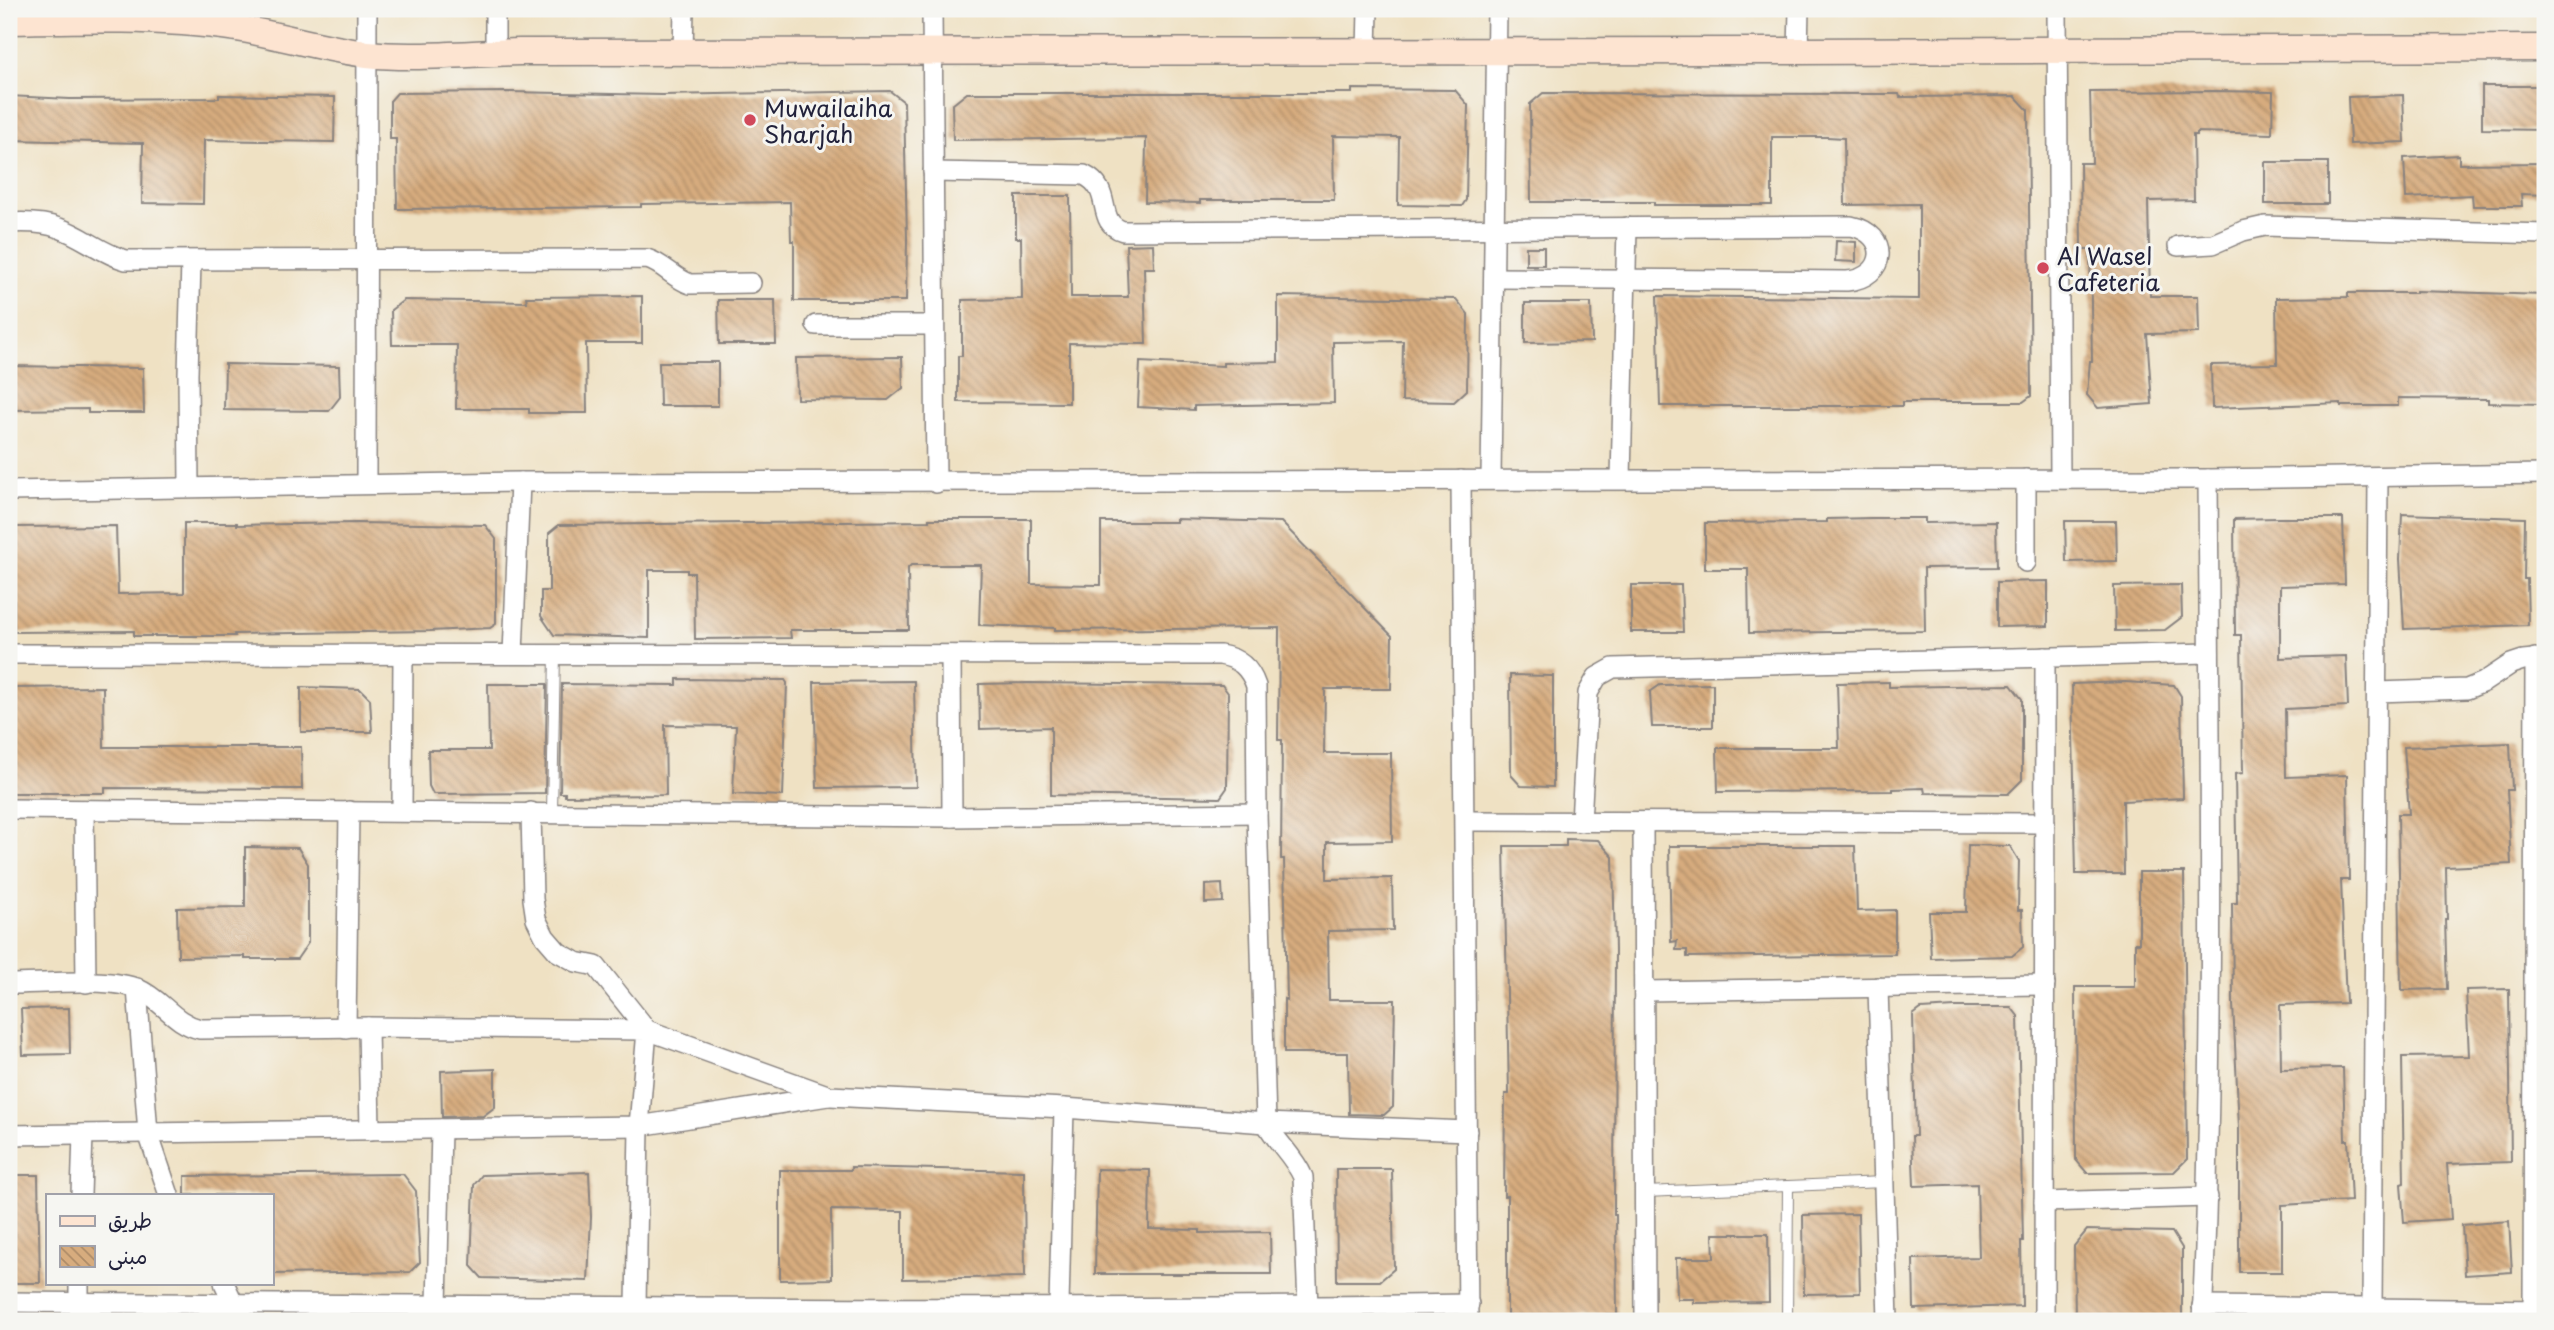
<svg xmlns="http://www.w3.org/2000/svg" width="2554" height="1330" font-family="'Playpen Sans','Playpen Sans Arabic',sans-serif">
<defs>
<pattern id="building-back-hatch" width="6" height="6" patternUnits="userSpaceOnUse" patternTransform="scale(1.75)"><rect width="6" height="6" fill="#d7ac7e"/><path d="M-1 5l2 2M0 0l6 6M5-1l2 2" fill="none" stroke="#ae8c68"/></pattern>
</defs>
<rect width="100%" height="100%" fill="#f6f6f2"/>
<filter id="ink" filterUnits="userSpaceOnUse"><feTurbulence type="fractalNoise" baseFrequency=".0143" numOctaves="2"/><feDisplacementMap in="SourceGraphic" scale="14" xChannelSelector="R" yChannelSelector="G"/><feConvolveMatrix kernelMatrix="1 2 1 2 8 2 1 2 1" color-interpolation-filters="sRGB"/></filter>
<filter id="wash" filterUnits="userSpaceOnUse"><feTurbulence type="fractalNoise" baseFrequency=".00686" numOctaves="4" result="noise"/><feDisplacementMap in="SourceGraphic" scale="28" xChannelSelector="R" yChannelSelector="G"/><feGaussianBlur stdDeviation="1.57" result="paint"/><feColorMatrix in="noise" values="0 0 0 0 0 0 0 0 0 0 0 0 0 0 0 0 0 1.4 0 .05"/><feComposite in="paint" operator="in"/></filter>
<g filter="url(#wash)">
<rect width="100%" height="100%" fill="#efe1c3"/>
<g id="blocks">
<!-- building -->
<g fill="url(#building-back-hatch)">
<path d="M2482,86H2545V130L2482,129Z"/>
<path d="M1352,89L1455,90L1468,105L1466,200L1462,206L1398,205L1399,137L1333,136L1334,200H1200V203L1145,202L1146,138L953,140L952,105L967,93H1352Z"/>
<path d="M890,91L904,102L907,239L906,301H794V241H791L790,202L641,204V207L397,209L396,139H390V101L397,93L509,92L662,95Z"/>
<path d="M2214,91L2273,92L2272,134L2197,132V135H2193L2194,200L2148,201L2150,296H2198L2199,333L2147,334L2152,404L2098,408L2087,395L2090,361H2092L2090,249H2081L2080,163H2092L2090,92Z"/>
<path d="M1543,93L1899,94L1900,97L2015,96L2028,110L2031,396L2023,402H1902V406H1660L1657,296L1919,299V204L1845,205L1844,138L1827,137H1772V205H1654V202H1531L1530,104Z"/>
<path d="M219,95L335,97L334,142L204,140L203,204L142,203L143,143L9,140V96L70,99L219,98Z"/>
<path d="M2403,95L2405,142L2350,144L2348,97Z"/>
<path d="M2459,155V164L2545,163V195L2521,194L2522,206H2473L2472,195L2406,198L2404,158Z"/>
<rect x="2265" y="162" width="63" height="42"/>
<path d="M1016,196H1070L1071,297H1128L1126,245L1153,244L1154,268H1144L1146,344L1069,343V403L958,402V356H962V300L1022,299L1021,238H1016Z"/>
<path d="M1836,241L1856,242V262L1835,261Z"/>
<rect x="1526" y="247" width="18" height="18"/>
<path d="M2416,291L2545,295V404L2488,403V399L2398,398V406H2341V403L2212,408L2211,365L2277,364L2276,298L2348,297V293H2416Z"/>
<path d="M642,296V343H586L587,413H529V409H456L457,345H392L391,310L404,300L527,302L526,297Z"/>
<path d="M1278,296L1456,299L1468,314L1467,390L1454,402L1402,401L1403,341L1333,342L1334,403L1194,406V410L1138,407L1140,362L1223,366V363L1278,362Z"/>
<path d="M718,300H775L776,344H719Z"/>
<path d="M1525,303H1591L1592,342L1525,343Z"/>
<path d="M902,357L903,388L888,400L797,399L796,358Z"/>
<path d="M659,362H718V406H660Z"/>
<path d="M225,364L339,366L340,397L329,411L224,410Z"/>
<path d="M9,366L143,368L144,413H88V409L9,410Z"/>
<path d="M2402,514L2525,518L2524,579H2527L2528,625L2404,629L2400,559Z"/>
<path d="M1872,518H1925V523L1996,522L1997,567L1924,568L1925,631L1749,633L1748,569H1705V523L1827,522V519Z"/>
<path d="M2279,518H2343L2345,584L2280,586V658L2346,656L2348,706L2285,709L2286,777L2347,775L2349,880H2341L2346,1003L2280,1005L2281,1069L2343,1068L2345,1140H2348L2351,1201L2282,1205V1272H2239V1127L2233,1004L2232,903H2237L2235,774L2243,773L2241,635H2235L2234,519Z"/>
<path d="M929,519H1031V584L1101,585V522H1176V519L1281,522L1392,636L1391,689H1325L1324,753H1391L1392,841L1327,842V879L1392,878L1393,930L1328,931L1329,1000H1395L1393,1107L1384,1115L1349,1114L1348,1053H1284V999L1287,1000L1284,859H1281L1282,740H1278L1279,628L1055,630V628L979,625L981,565H911L908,568L909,630H790L791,638L695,639L694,573H687V570H649V638L554,635L541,616V591H549V533L559,525L929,521Z"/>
<path d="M2065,521H2116L2117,561L2066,562Z"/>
<path d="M184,523H237V525L357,523L485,525L496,539V624L490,628L430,631L234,634L235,636H134V631L14,632V527L116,526L118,594L184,593Z"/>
<path d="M2048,581V626L1997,627V582Z"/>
<path d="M1631,585H1681L1683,632H1631Z"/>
<path d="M2181,585L2182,617L2165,630L2115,631L2114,586Z"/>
<path d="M1510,675L1553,676V787L1521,786L1511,775Z"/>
<path d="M677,679L785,680L787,683L783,796L733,794L736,726L665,725L666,795L565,796V793H560L562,684L677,685Z"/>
<path d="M914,681L916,787L817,788L814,682Z"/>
<path d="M1889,682V687L2011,685L2022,699V780L2008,794L1925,793L1924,788L1893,789V791L1718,792L1717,748H1839L1837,683Z"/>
<path d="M2125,682L2174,685L2181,696L2183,798L2123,801L2124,874H2076L2072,684Z"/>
<path d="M1028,683L1222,685L1228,693L1227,788L1220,798L1051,795V727L980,729L979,684Z"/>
<path d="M488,684H547L545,793L433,794L429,786L428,750H489Z"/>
<path d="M1713,684V727H1652L1650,692L1660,685Z"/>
<path d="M103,687L104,747H301L302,789L105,788V793H9V688Z"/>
<path d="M301,687L360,689L370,699L372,732H301Z"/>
<path d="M2510,743L2512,790H2507L2511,864L2446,867L2447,919H2445L2447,989L2401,990L2398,814H2409L2404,747Z"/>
<path d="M1566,839L1598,840L1613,857L1615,950L1614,1215H1616L1617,1315L1507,1316V1196H1504L1505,1094H1509L1504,846H1566Z"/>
<path d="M1968,845L2010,846L2019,861L2018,910H2022L2023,947L2012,956L1931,958L1929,912H1966Z"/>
<path d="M1669,846H1855L1857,911L1895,910V954L1687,957V950H1676L1677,941L1671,942Z"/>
<path d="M245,847L298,848L308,864V943L297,959H245V956L178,957L177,908L245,907Z"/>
<path d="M2139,872H2184L2187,1159L2174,1172L2087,1173L2076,1160L2075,987H2135V943H2139Z"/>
<path d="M1222,884L1223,902L1205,903V885Z"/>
<path d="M2509,989L2511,1162L2447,1164L2451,1219L2404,1222L2401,1184L2404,1183L2402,1057L2469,1056L2466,990Z"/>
<path d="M1955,1007H2011L2018,1016L2023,1241H2021L2022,1306L1914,1309L1913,1259L1979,1257L1977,1184L1914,1186L1912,1136H1916L1913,1015L1921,1009Z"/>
<path d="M69,1008L70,1054L23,1055L21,1009Z"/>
<path d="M495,1069V1107L483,1116L442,1117L441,1071Z"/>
<path d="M851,1167L1024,1171L1025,1277L903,1279V1211L831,1210L832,1279L780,1280V1170H851Z"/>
<path d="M1097,1169L1150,1170L1149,1229L1200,1230V1233L1270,1232L1271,1274H1095Z"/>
<path d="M1336,1169H1392L1394,1269L1380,1281H1337Z"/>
<path d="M589,1172L591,1217L588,1281L482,1278L471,1266L474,1185L482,1175Z"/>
<path d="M403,1174L416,1191L420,1262L410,1272L271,1274V1195H185V1176Z"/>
<path d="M9,1175H38L40,1283H9Z"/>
<path d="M1858,1214L1860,1293L1804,1294L1803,1215Z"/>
<path d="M2509,1221L2512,1272L2465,1275L2462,1225Z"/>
<path d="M2087,1230L2172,1232L2182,1248V1321H2075L2074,1246Z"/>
<path d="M1713,1234H1768L1769,1302L1694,1303V1299H1677L1676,1258H1714Z"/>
</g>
</g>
</g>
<g filter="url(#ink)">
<use href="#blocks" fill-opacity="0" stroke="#88827f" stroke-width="2"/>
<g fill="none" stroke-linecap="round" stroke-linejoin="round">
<defs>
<g id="lane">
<path d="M552,812L555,654"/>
<path d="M1645,1192L1884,1182"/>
<path d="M1787,1321L1788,1186"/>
</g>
<g id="street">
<path d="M495,9V52"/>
<path d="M932,9L936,483"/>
<path d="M2057,9L2060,478"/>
<path d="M683,51L684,9"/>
<path d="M1798,51L1799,9"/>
<path d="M1367,52L1368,9"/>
<path d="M933,172L1084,175C1115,190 1094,222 1123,231L1851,226C1891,234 1887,278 1847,281L1494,278"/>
<path d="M9,223C26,222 43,222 59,228C83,236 102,254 126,260L647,259C664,264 673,278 690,284L751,283"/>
<path d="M2178,246L2213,244L2243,231L2265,226L2545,234"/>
<path d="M816,325H934"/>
<path d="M1491,479L1497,9"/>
<path d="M1621,479L1627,227"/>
<path d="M2026,479V562"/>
<path d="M1461,480L1468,1321"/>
<path d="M366,483L367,9"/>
<path d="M189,487L188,374L191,261"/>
<path d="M9,491L520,482L2208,479L2545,474"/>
<path d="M9,654L1220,655C1239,658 1250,668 1256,686L1257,813L1266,1123C1277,1143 1294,1156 1303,1177L1308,1307L1303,1321"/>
<path d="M513,654L520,482"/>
<path d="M951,655L952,817"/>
<path d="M2377,692L2467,689L2484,682L2511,664L2523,660L2545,658"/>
<path d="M9,809L952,817L1257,813"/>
<path d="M84,810L86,983"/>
<path d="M402,811L403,654"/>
<path d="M531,812L533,899L536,919L545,937L558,952L576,962L596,966L647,1030L830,1096L1064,1108L1266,1123L1467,1131"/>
<path d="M1465,821L2045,823"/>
<path d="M1581,822L1588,693L1597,677L1613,668L2209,653"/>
<path d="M1643,822L1645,1321"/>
<path d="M9,984C40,984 111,977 138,989C162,999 173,1023 200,1029L368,1027L647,1030L639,1126L636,1306"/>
<path d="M1878,987L1888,1321"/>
<path d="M137,988L148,1133L169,1195"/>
<path d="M1644,991L2045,985"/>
<path d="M368,1027L370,1130"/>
<path d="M346,1028L349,811"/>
<path d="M9,1135L639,1126L828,1096"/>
<path d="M81,1195L83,1134"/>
<path d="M2044,1202L2208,1197"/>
<path d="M224,1283L234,1304"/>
<path d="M9,1302C495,1305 982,1312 1469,1304"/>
<path d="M79,1302V1283"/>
<path d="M437,1306L441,1129"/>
<path d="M1059,1306L1064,1108"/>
<path d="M2202,1306L2544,1310"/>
<path d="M2372,1307L2378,477"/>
<path d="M2533,1310L2535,658"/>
<path d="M2044,1321L2045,657"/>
<path d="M2202,1321C2215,1041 2210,759 2208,479"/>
</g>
<path id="secondary" d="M9,21C84,19 161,17 236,28C280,35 323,49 367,54C417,59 470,53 520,52L1798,51L2545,48"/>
</defs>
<!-- lane casing -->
<use href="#lane" stroke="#88827f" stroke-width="12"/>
<!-- street casing -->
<use href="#street" stroke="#88827f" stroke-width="22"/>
<!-- secondary casing -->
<use href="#secondary" stroke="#88827f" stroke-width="29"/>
<!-- lane -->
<use href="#lane" stroke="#fff" stroke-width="10"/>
<!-- street -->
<use href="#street" stroke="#fff" stroke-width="19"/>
<!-- secondary -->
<use href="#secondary" stroke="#fde4d1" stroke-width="26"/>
</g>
</g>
<!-- markers -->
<g fill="#d1495b" stroke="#f6f6f2" stroke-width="2.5">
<circle cx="750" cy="120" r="7"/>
<circle cx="2043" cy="268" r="7"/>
</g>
<g text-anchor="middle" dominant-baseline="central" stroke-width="6" stroke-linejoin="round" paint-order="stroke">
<!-- poi labels -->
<g font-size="23" fill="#22223b" stroke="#f6f6f2" text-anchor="start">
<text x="764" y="107">Muwailaiha<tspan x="764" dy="26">Sharjah</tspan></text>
<text x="2057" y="255">Al Wasel<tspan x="2057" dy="26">Cafeteria</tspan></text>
</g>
</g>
<!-- margin -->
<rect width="2554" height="1330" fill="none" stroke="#f6f6f2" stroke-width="35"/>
<!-- legend -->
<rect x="46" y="1194" width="228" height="91" fill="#f6f6f2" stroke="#a1a1a9" stroke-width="2"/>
<rect x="60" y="1216" width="35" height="10" fill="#fde4d1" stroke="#a1a1a9" stroke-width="2"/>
<text x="108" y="1228" font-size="21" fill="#22223b">طريق</text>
<rect x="60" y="1246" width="35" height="21" fill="url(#building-back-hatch)" stroke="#a1a1a9" stroke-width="2"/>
<text x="108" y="1264" font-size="21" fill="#22223b">مبنى</text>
</svg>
